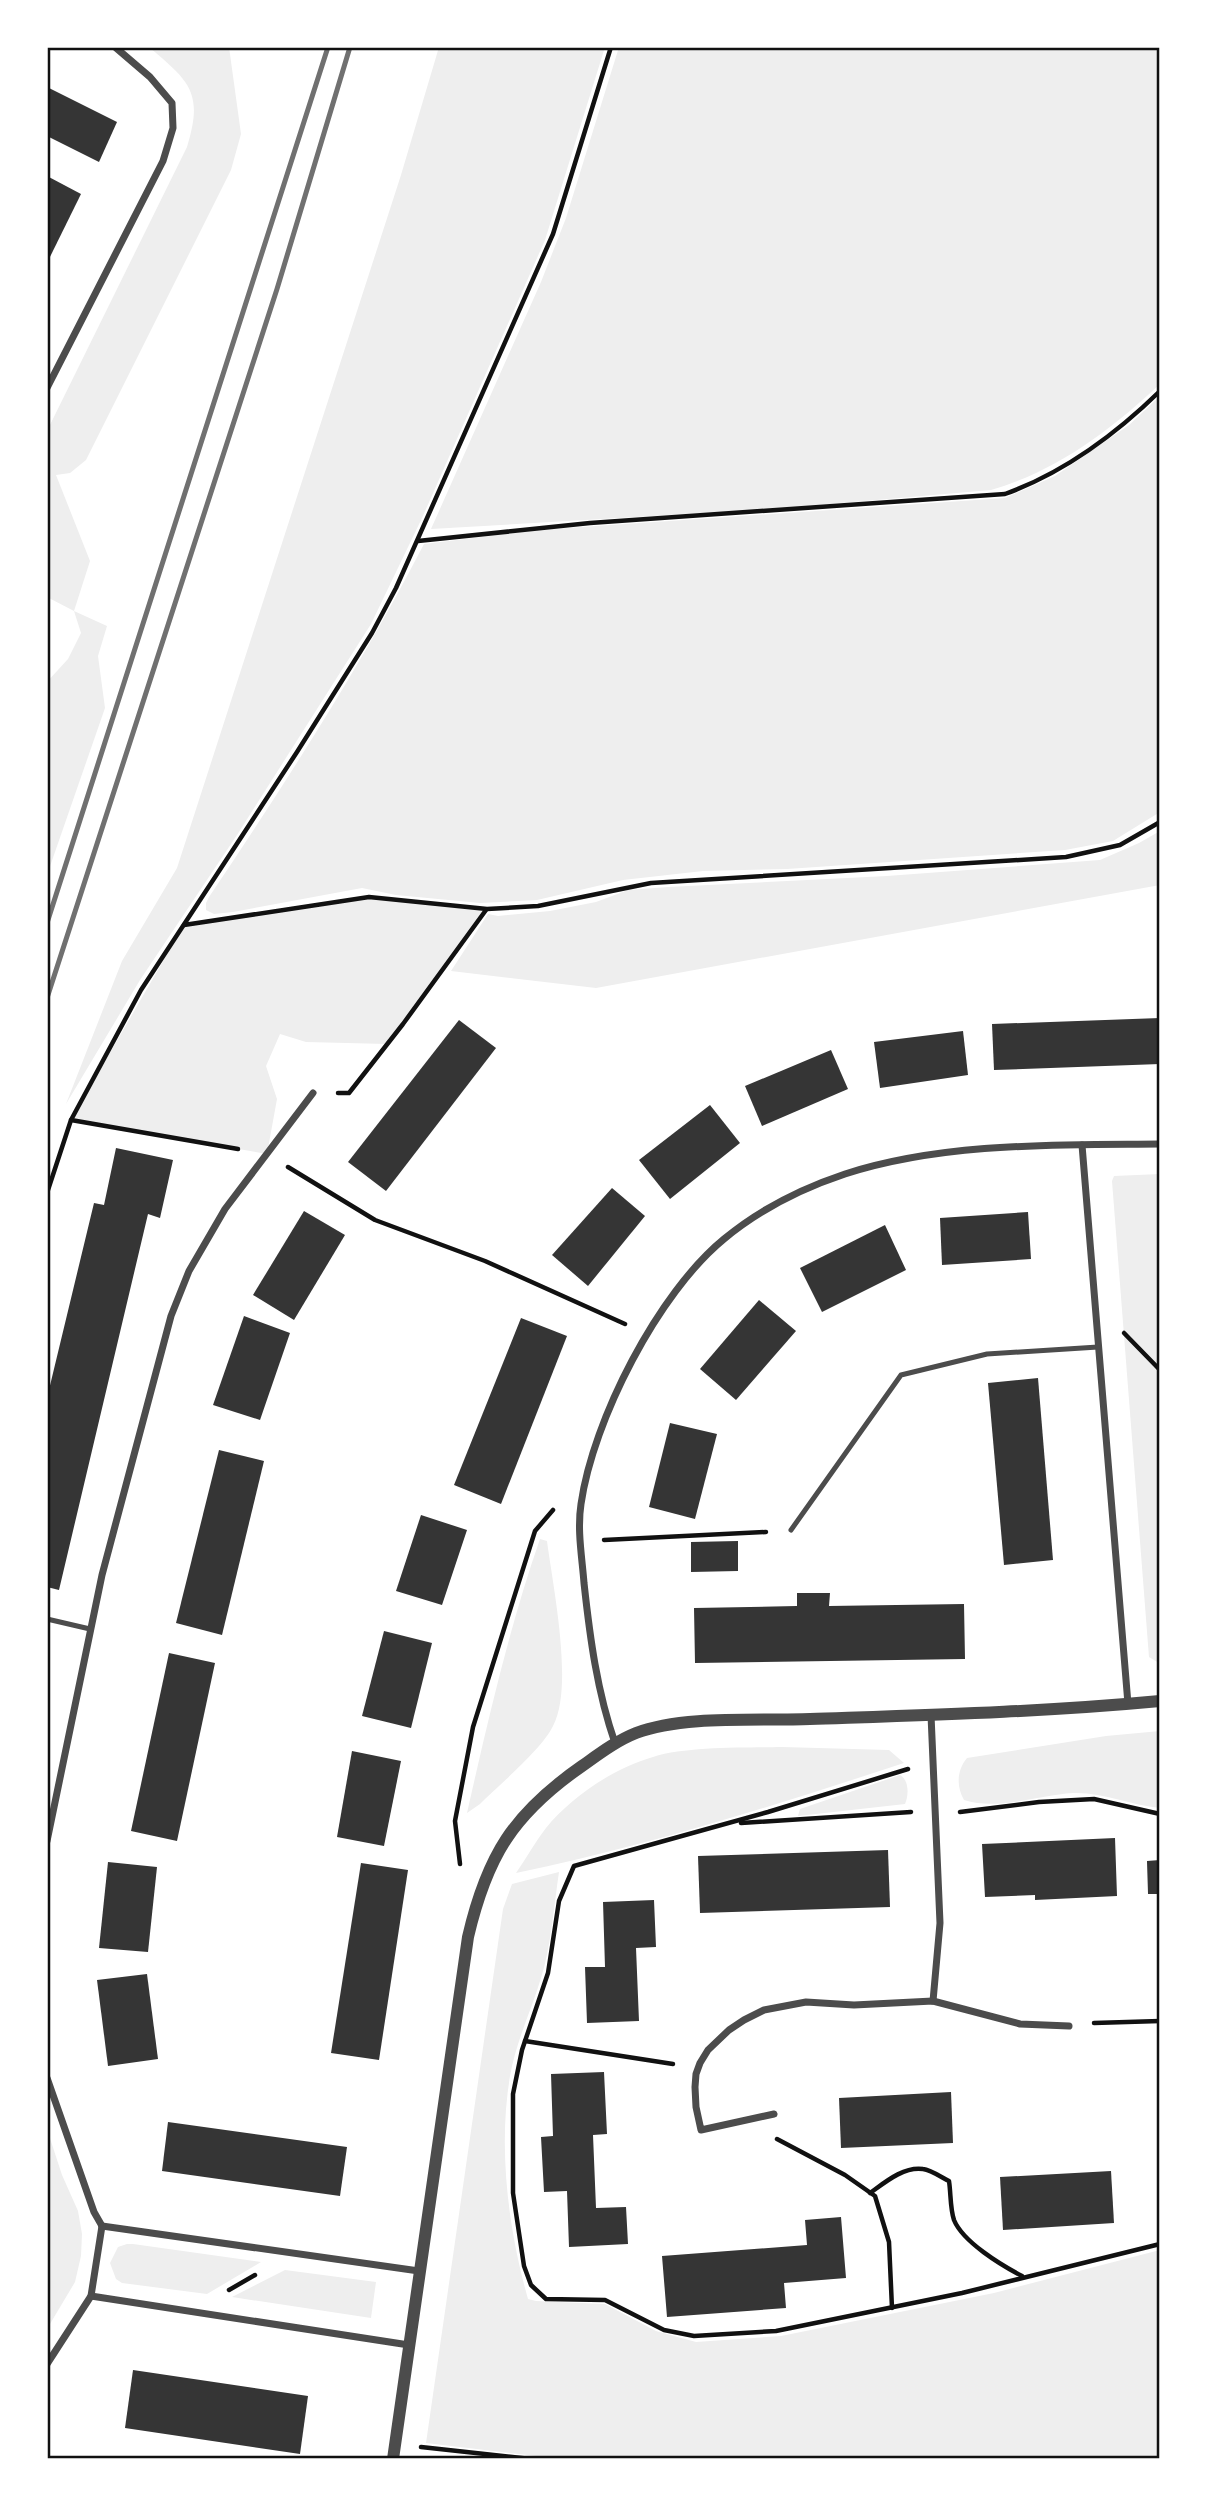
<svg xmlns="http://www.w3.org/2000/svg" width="1207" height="2506" font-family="Bitter,serif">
<rect width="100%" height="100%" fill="#fff"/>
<!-- green -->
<g fill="#eee">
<path d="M149,47H229L241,134L231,170L86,460L70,473L56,475L90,561L74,611L107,626L98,656L105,708L47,875V682L68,659L81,633L74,611L47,597V431L187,147C204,92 189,81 149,47Z"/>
<path d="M439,47H605L545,240L422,518L371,624L237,835L140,980L66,1104L122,961L177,868L401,175Z"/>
<path d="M619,47H1160V384C1111,430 1057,471 991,490L773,509L431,529L541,282L566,218Z"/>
<path d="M1160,396V812L1113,841L1065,850L787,869L703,871L623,880L537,900L480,903L396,895L362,888L233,912L214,914L206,910V903L209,897C286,782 361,666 424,544L538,530L1005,498L1055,476L1129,425Z"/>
<path d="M1160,831V885L596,988L451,971L488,914L498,916L550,911L596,902L628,890L668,887L887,876L1100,860L1139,843Z"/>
<path d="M369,897L487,909L387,1044L306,1042L280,1034L266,1066L277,1099L267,1154L71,1120L184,925Z"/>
<path d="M1160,1174V1663H1159L1149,1657L1112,1181L1114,1176Z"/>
<path d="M540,1539L547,1541C553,1587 574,1687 553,1726C542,1749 500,1784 480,1804L467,1813C488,1720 509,1628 540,1539Z"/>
<path d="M1160,1731V1808C1130,1805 1103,1792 1073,1793C1038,1795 998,1811 964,1800C956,1786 957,1770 967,1758L1106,1736Z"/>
<path d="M782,1747L889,1750L904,1763C776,1805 648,1846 516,1873C526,1859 535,1842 546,1828C571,1797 614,1768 653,1757C687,1746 745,1748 782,1747Z"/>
<path d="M900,1775C909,1780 909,1795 905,1804L798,1816L800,1809Z"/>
<path d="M559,1872C554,1905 551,1947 541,1978C531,2011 516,2042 510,2076C498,2148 508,2228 528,2299L536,2301L605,2304L656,2331L696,2342L781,2336L994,2293L1160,2250V2459H562L426,2443L503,1909L512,1884Z"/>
<path d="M47,2129L62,2175L78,2211L82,2234L81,2256L75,2282L47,2329Z"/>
<path d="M127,2244H133L261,2262L207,2294L122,2283L116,2279L110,2263L118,2247Z"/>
<path d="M285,2270L376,2282L371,2318L232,2297Z"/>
</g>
<!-- building -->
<g fill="#353535">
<path d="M47,87L117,122L99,162L47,136Z"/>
<path d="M47,176L81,194L47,263Z"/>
<path d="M1160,1018V1064L994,1070L992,1024Z"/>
<path d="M459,1020L496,1048L386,1191L348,1162Z"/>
<path d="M963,1031L968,1075L880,1088L874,1042Z"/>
<path d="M831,1050L848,1089L762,1126L745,1086Z"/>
<path d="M710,1105L740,1143L670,1199L639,1160Z"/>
<path d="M116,1148L173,1160L160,1218L148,1214L59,1590L47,1587V1398L94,1203L104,1205Z"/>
<path d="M612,1188L645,1216L588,1286L552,1255Z"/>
<path d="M304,1211L345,1235L294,1320L253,1295Z"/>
<path d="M1028,1212L1031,1259L942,1265L940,1218Z"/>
<path d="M885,1225L906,1270L822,1312L800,1268Z"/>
<path d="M759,1300L796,1331L736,1400L700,1369Z"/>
<path d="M244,1316L290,1333L260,1420L213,1405Z"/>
<path d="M521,1318L567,1336L501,1504L454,1485Z"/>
<path d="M1038,1378L1053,1560L1004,1565L988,1383Z"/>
<path d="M670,1423L717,1434L695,1519L649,1507Z"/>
<path d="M219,1450L264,1461L222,1635L176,1623Z"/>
<path d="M421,1515L467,1530L442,1605L396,1591Z"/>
<path d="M738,1541V1571L691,1572V1542Z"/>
<path d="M797,1593H830L829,1606L964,1604L965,1659L695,1663L694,1608L797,1606Z"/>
<path d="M384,1631L432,1643L411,1728L362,1716Z"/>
<path d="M169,1653L215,1663L177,1841L131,1831Z"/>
<path d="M352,1751L401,1761L384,1846L337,1837Z"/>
<path d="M1115,1838L1117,1896L1035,1900V1895L985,1897L982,1844Z"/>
<path d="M888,1850L890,1907L700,1913L698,1856Z"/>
<path d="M1160,1860V1894H1148L1147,1861Z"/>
<path d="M108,1862L157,1867L148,1952L99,1948Z"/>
<path d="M361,1863L408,1870L379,2060L331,2053Z"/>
<path d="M654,1900L656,1947L636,1948L639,2021L587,2023L585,1967H605L603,1902Z"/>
<path d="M147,1974L158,2059L108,2066L97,1980Z"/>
<path d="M604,2072L607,2134L593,2135L596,2208L626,2207L628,2244L569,2247L567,2191L544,2192L541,2137L553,2136L551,2074Z"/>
<path d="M951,2092L953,2143L841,2148L839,2098Z"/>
<path d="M168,2122L347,2147L340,2196L162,2171Z"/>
<path d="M1111,2171L1114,2223L1003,2230L1000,2177Z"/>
<path d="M841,2217L846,2278L784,2283L786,2308L667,2317L662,2256L807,2245L805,2220Z"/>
<path d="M133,2370L308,2396L300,2454L125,2428Z"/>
</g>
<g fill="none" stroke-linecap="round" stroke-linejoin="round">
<!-- path -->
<g stroke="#111" stroke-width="4.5">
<path d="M418,541L590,523L1005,494C1063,473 1116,434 1160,391"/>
<path d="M184,925L369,897L487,909L538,906L651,883L1066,857L1120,845L1160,822"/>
<path d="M338,1093H349L403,1024L486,910"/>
<path d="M71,1120L238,1149"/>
<path d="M288,1167L375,1220L485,1261L625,1324"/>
<path d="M47,1193L71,1120L141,990L297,752L372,633L396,588L553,234L611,47"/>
<path d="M1124,1333L1160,1370"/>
<path d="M604,1540L766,1532"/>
<path d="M908,1769L768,1812L574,1866L559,1901L548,1973L522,2050L513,2094V2193L524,2266L531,2285L546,2299L605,2300L664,2330L694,2336L776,2331L962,2293L1160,2244"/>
<path d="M960,1812L1039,1802L1094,1799L1160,1814"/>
<path d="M741,1823L911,1812"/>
<path d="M460,1864L455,1821L473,1727L535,1531L553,1510"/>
<path d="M1094,2023L1160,2021"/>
<path d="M525,2041L673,2064"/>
<path d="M777,2139L845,2175L875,2196L889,2242L892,2308"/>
<path d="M870,2193C884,2183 904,2166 923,2169C931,2170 941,2177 949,2181C951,2194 950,2208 954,2220C963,2242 1001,2265 1022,2276"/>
<path d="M229,2290L255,2275"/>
<path d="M421,2447L531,2459"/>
</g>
<!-- service -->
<g stroke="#4c4c4c" stroke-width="5">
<path d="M791,1530L901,1375L987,1354L1098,1347"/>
<path d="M47,1619L90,1629"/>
</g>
<!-- minor -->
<g stroke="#4c4c4c" stroke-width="7">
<path d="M47,388L163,161L173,128L172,103L150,77L115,47"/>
<path d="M1082,1145L1128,1704"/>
<path d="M931,1715L940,1923L933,2001"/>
<path d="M615,1743C597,1691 590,1638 584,1583C582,1557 577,1530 581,1504C593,1420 658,1293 724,1239C759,1210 803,1188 845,1174C944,1142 1057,1145 1160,1144"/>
<path d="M47,1841L102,1575L171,1316L189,1271L225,1209L313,1093"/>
<path d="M47,2078L94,2212L102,2226"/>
<path d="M774,2114L701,2130L696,2107L695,2087L696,2074L700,2063L708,2050L729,2030L744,2020L764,2010L806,2002L854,2005L933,2001L1020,2024L1069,2026"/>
<path d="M102,2226L419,2271"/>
<path d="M91,2296L409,2345"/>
<path d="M47,2364L91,2296L102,2226"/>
</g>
<!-- tertiary -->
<path stroke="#4c4c4c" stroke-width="12" d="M393,2459L468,1937C487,1856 513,1814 582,1766C599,1754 616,1741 636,1733C683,1715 758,1721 810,1719C927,1715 1043,1712 1160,1701"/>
<!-- rail -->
<g stroke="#707070" stroke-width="5">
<path d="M47,923L328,47"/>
<path d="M47,998L277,289L350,47"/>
</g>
</g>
<!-- border -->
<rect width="1207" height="2506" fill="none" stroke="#ffffff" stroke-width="98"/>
<rect x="49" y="49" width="1109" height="2408" fill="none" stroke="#111" stroke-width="2.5"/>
</svg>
